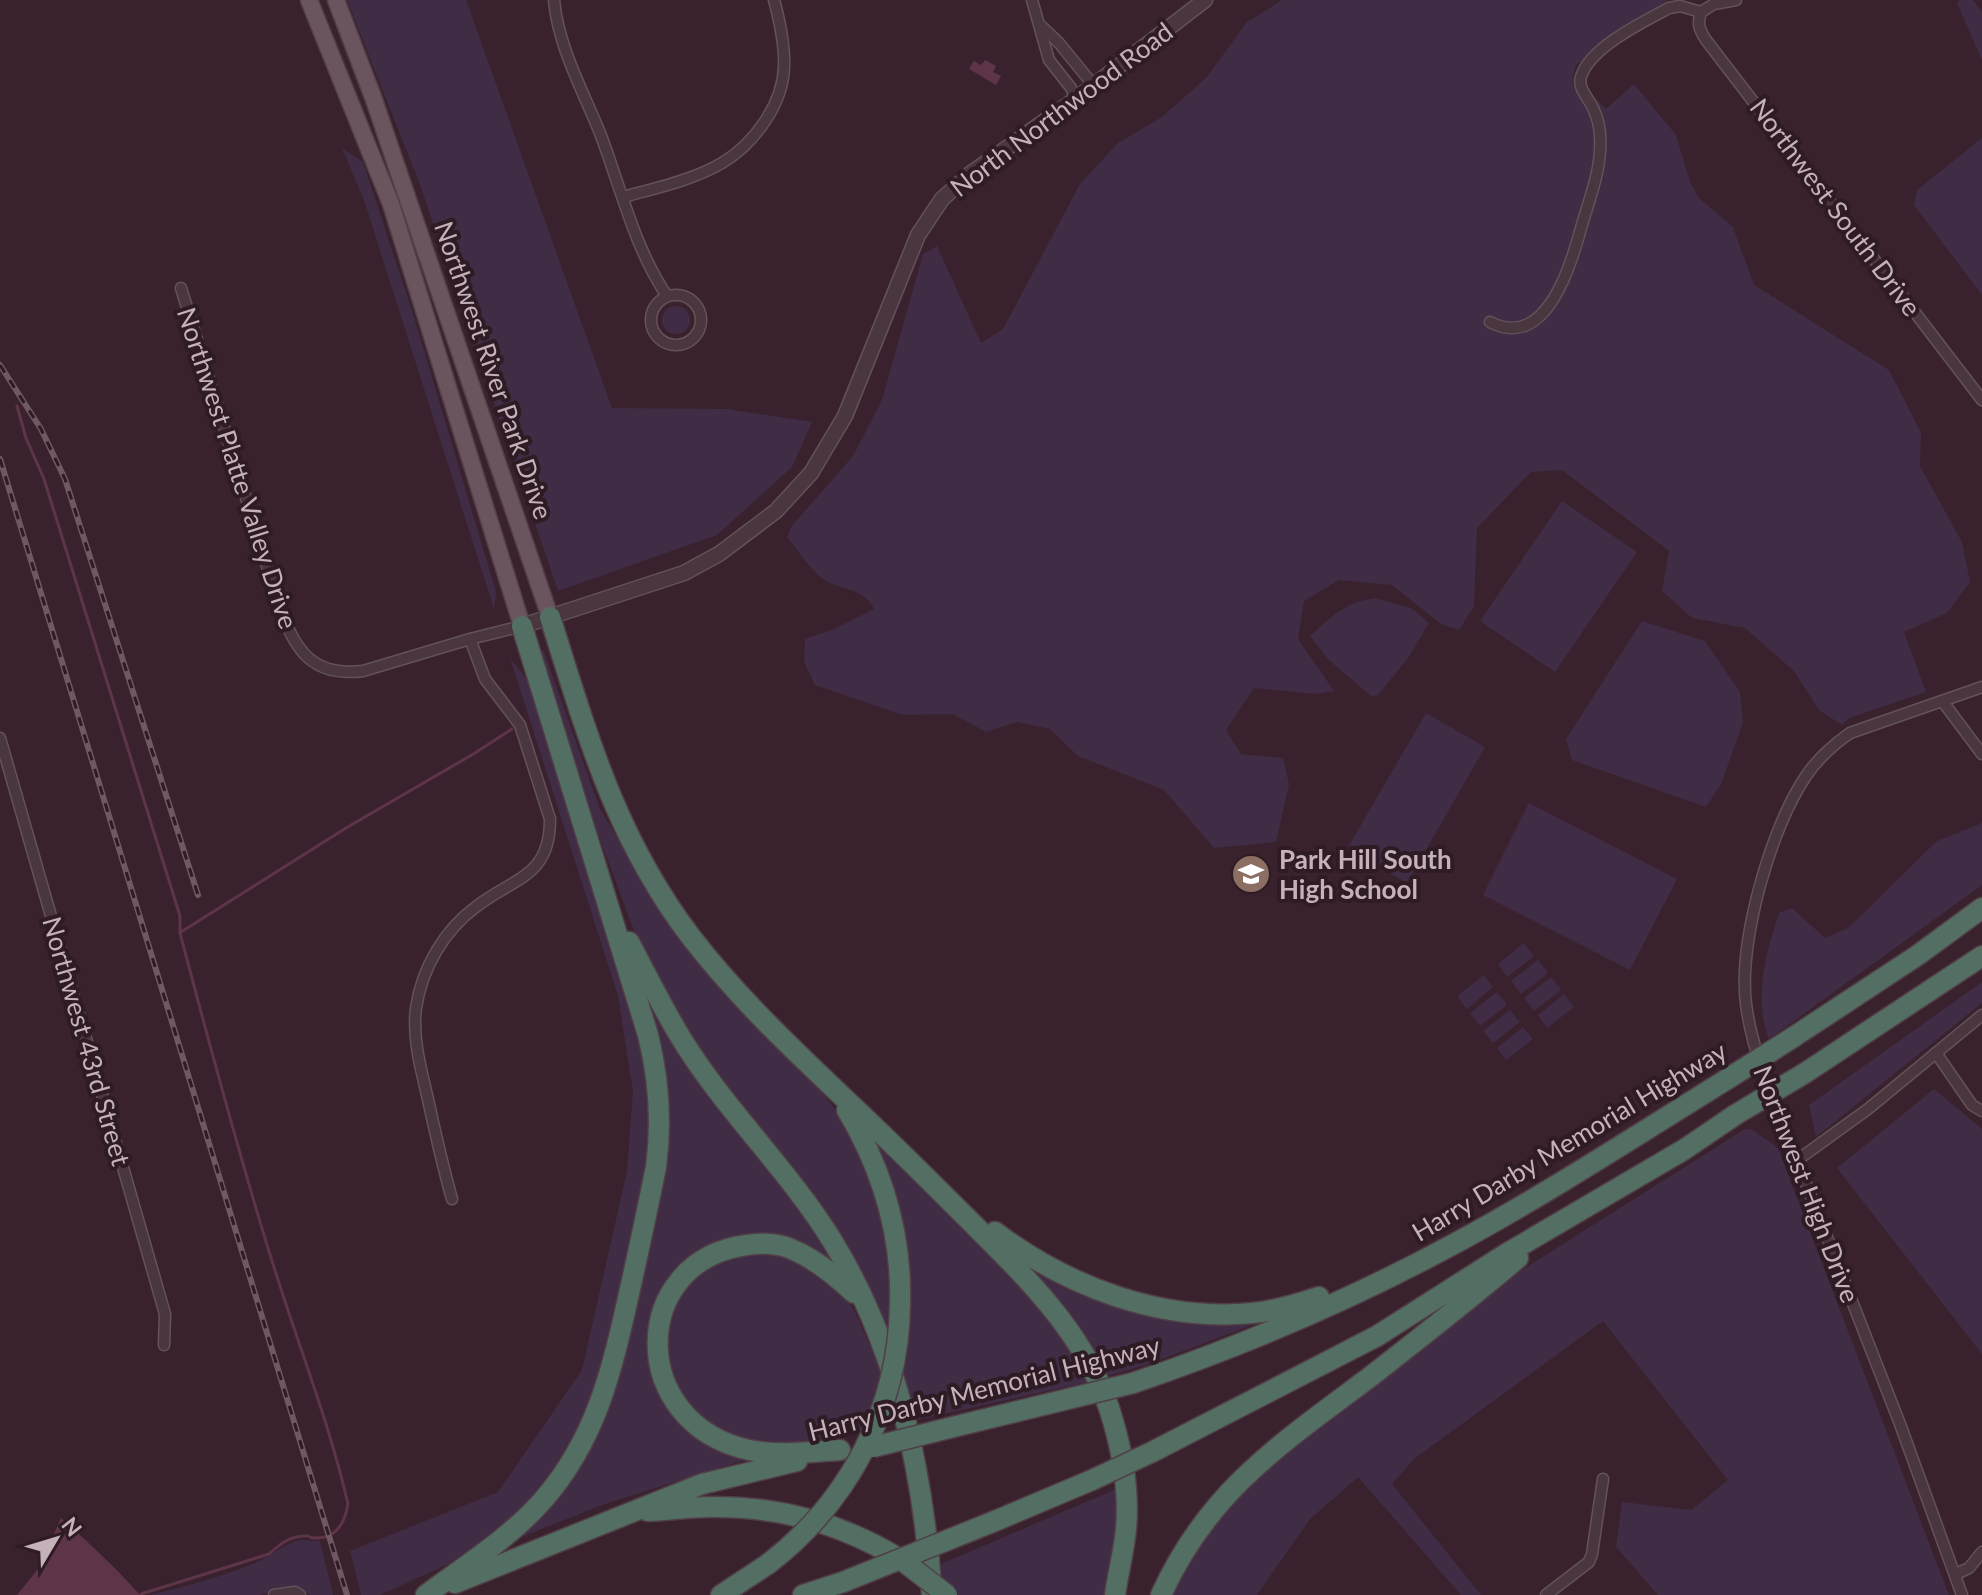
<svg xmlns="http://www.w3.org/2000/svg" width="1982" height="1595" font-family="Lato,sans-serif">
<rect width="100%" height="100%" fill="#39222d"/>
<!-- green -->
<g fill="#402c44">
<path d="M347,0H466L612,408L727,409L812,422L792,467L717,535L558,591L419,182Z"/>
<path d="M1282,0H1668L1576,65L1573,77L1606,109L1634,84L1676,135L1690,182L1699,198L1733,227L1754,285L1889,370L1921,433L1920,466L1962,542L1970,582L1947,613L1904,632L1926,692L1849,718L1842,725L1819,710L1793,670L1745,628L1692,618L1662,591L1669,551L1562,470L1531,472L1477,528L1474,606L1459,630L1441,624L1392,585L1339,580L1304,601L1298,639L1334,691L1315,694L1254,688L1226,730L1241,754L1283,758L1289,784L1276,842L1214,848L1164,790L1078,756L1050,729L1017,722L986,732L953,714L903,715L815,685L804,662L805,639L834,629L874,609C865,589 843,590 826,581C811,572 798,550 787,537L791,527L853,456L882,400L923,254L937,246L981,343L1003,329L1080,184L1118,143L1162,117L1207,77L1246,23Z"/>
<path d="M1959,0H1973L1982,12V60L1957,3Z"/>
<path d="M1982,138V295L1914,205L1917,190Z"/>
<path d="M342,148L363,162L414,317L496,592L494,609L364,200Z"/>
<circle cx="676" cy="320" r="14"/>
<path d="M1562,501L1637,552L1555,672L1480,621Z"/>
<path d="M1376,598L1413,609L1429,623L1408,658L1378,695L1371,696L1329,660L1310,636C1331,617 1347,601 1376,598Z"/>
<path d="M1642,621L1705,641L1740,692L1743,722L1722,782L1706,807L1572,760L1566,739Z"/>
<path d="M543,649L600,809L653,897L679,935L721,987L817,1085L847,1126L859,1149L886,1225L895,1278L892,1316L905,1339C909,1323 907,1301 906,1284C902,1225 886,1174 859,1122L862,1120L1041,1301L1074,1345L1093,1381L917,1420L887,1334L850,1260L813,1202L684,1030L642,952L595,826L541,652Z"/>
<path d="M510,658L526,678L626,984L651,1089L649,1163L604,1373L570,1447L523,1507L478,1545L457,1560L380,1595H361L350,1551L498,1492L582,1370L627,1171L633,1091L618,996Z"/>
<path d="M1426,713L1485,747L1407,883L1347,849Z"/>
<path d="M1529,803L1677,879L1630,970L1483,895Z"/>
<path d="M1982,823V885L1769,1039C1753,998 1766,953 1779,913L1792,908L1825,938L1848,928L1937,841Z"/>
<path d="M1524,943L1534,956L1507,977L1498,964Z"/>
<path d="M1538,960L1548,973L1521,994L1511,981Z"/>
<path d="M1484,975L1493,987L1467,1009L1457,996Z"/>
<path d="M1551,977L1561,990L1534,1011L1524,998Z"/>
<path d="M1982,982V1003L1816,1137L1809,1105Z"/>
<path d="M639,986L798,1207L834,1266L800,1244L688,1263L653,1374L660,1393L683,1425L700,1437L751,1458L602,1505L514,1540L585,1448L661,1167Z"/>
<path d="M1497,992L1507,1005L1480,1026L1470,1013Z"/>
<path d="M1564,994L1574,1007L1547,1028L1538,1015Z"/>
<path d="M1510,1010L1520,1022L1493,1043L1483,1031Z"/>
<path d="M1523,1027L1533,1039L1506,1060L1497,1048Z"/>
<path d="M1934,1089L1982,1129V1354L1837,1168Z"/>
<path d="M1745,1129H1751L1778,1148L1949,1595H1658L1616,1547L1622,1502L1691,1510L1728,1480L1603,1321L1414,1459L1392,1484L1481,1595H1461L1358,1477L1310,1519L1257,1595H1166L1240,1483L1489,1291Z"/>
<path d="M1004,1241L1074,1285L1274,1317L1146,1365L1104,1377Z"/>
<path d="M733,1252L785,1253L842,1292L854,1310L874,1354L897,1423L808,1442L769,1446L720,1435L671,1387L666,1324L686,1283Z"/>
<path d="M1121,1487L1110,1595H942L941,1564Z"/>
<path d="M300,1540L320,1541L333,1595H310L304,1591L290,1588L259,1595H151C186,1586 221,1577 255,1563C271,1556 283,1544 300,1540Z"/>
</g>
<!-- water -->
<g fill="#5e3548">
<path d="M985,60L996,66L993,72L1001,76L996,85L969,69L974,61L981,65Z"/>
<path d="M61,1518C89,1543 117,1569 140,1595H17L38,1569Z"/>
</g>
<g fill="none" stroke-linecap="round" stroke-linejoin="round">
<!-- stream -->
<g stroke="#5e3548" stroke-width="3">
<path d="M17,406L26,438L44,479L180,916V933C209,1043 238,1152 272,1261C297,1342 329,1421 348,1504C345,1522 337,1538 316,1538C304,1538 315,1535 303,1536C288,1537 279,1545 269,1554L141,1594"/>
<path d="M181,932L346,828L475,753L512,729"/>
</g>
<defs>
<g id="minor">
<path d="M554,0C558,46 583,91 600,133C621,188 634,247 667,296"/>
<path d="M1032,0L1049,60L1071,88L1076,99"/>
<path d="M1701,12C1697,24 1699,29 1706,40L1982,400"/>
<path d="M1701,12L1714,4L1736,0"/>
<path d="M1040,25L1059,43L1094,86"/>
<path d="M623,197C656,188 693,180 722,163C754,144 783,104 784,67C785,44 780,22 774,0"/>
<path d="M181,288L280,608C295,651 313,677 363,671L470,639L522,626"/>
<circle cx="676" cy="320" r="25"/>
<path d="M1490,322C1548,352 1572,261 1583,221C1590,198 1599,174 1600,150C1601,136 1599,120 1593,108C1588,97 1576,87 1582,74C1593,46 1643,22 1669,8L1680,6L1701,12"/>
<path d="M1943,702L1982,754"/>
<path d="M0,738L165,1314L164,1345"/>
<path d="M1936,1053L1972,1105L1982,1111"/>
<path d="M1796,1161L1868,1109L1982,1015"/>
<path d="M452,1199C443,1167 436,1136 429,1104C422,1072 412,1041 416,1008C422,968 444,930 477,906C515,877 550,877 550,819L520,725L485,679L470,639"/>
<path d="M1956,1574L1969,1568L1982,1552"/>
<path d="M274,1595L295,1592L300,1595"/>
<path d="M1546,1595L1589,1562L1592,1554L1603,1479"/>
<path d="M1962,1595L1900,1424L1764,1076C1756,1052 1749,1029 1746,1004C1738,942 1771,827 1806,776C1818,758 1833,745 1850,733L1982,687"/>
</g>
<path id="tertiary" d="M522,626L684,573L719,554L776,511L811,473L845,416L918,235L942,199L970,174L1076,99L1205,0"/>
<g id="primary">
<path d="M309,0L391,204L522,626"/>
<path d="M336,0L373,97L550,617"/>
</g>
<g id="motorway">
<path d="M550,617C587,734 615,837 691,937C741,1002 803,1059 863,1116C901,1152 938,1189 975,1226C1032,1283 1091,1341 1113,1421C1123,1455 1129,1494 1126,1529C1124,1551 1118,1573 1115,1595"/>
<path d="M629,942C646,974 662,1007 681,1038C725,1110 789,1170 833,1242C898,1349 923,1472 932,1595"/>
<path d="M1795,1036L1918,955L1982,908"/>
<path d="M1805,1073L1982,956"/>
<path d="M847,1110C882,1169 902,1235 900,1304"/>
<path d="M995,1232C1068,1287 1161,1322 1253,1313C1275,1311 1298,1304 1319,1297"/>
<path d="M1133,1383C1242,1346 1350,1300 1452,1245C1547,1194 1637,1135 1729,1078"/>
<path d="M957,1426L1076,1397"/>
<path d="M840,1450C810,1452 779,1456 749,1450C626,1423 629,1260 747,1245C760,1243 776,1243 789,1248C814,1258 835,1275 854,1293"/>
<path d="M1152,1452L1377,1336L1506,1254L1685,1149L1735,1115"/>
<path d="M648,1511C668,1510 689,1507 710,1507C779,1506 844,1524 903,1561"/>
<path d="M995,1521L1092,1480"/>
<path d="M455,1583L702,1484L797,1461"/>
<path d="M426,1595C466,1565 511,1537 544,1499C595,1440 612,1372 628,1298C638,1254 647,1211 656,1167C662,1122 659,1079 648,1035L522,626"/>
<path d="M721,1595L768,1564"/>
<path d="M803,1595L843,1582"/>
<path d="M1161,1595C1208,1491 1282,1443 1370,1377C1420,1338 1470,1299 1518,1258"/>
</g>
</defs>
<!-- minor casing -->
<use href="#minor" stroke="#64515a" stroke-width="13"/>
<!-- tertiary casing -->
<use href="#tertiary" stroke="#64515a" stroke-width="17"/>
<!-- primary casing -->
<use href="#primary" stroke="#523f48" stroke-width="19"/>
<!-- motorway casing -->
<use href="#motorway" stroke="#513e47" stroke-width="23"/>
<!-- minor -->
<use href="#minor" stroke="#49363f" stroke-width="10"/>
<!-- tertiary -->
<use href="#tertiary" stroke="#49363f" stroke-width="14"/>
<!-- primary -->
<use href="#primary" stroke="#6a545e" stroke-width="16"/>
<!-- motorway -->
<use href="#motorway" stroke="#536f63" stroke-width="20"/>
<defs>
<g id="rail">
<path d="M0,365L41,429L65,479L198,895"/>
<path d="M0,459L347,1595"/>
</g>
</defs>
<!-- rail casing -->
<use href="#rail" stroke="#705863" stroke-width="6"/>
<!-- rail -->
<use href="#rail" stroke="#2e1b24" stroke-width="3" stroke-dasharray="9" stroke-linecap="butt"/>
<defs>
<g id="motorway-bridge">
<path d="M1729,1078L1795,1036"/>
<path d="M1735,1115L1805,1073"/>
<path d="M1076,1397L1133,1383"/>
<path d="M873,1447L957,1426"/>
<path d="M1092,1480L1152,1452"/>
<path d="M903,1561L947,1595"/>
<path d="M768,1564C849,1502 899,1407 900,1304"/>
<path d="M843,1582L995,1521"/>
</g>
</defs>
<!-- motorway-bridge casing -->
<use href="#motorway-bridge" stroke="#513e47" stroke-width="23" stroke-linecap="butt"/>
<!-- motorway-bridge -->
<use href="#motorway-bridge" stroke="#536f63" stroke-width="20"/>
</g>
<!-- icons -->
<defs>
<symbol id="school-disc" viewBox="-11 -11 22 22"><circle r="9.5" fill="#8d6e63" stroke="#2e1b24"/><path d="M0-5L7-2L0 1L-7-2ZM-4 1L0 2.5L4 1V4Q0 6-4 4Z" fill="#fff"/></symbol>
</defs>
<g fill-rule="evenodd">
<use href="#school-disc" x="1229" y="852" width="44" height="44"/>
</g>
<g text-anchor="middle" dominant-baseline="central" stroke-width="8" stroke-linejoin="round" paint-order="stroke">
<!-- street labels -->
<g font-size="26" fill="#c5b1ba" stroke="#2e1b24">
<text transform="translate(1061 109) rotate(-37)">North Northwood Road</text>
<text transform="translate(1836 207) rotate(53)">Northwest South Drive</text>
<text transform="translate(494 370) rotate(71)">Northwest River Park Drive</text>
<text transform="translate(238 468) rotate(72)">Northwest Platte Valley Drive</text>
<text transform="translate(87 1041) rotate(74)">Northwest 43rd Street</text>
<text transform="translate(1569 1141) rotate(-31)">Harry Darby Memorial Highway</text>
<text transform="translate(1807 1184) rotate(69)">Northwest High Drive</text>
<text transform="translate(984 1388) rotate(-14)">Harry Darby Memorial Highway</text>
</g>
<!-- poi labels -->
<g font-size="26" font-weight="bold" fill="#c5b1ba" stroke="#2e1b24" text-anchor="start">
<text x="1279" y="859">Park Hill South<tspan x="1279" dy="30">High School</tspan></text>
</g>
</g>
<!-- north arrow -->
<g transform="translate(56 1539) rotate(52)" stroke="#2e1b24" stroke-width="6" paint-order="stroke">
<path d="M0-6L14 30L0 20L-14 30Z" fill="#c5b1ba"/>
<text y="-12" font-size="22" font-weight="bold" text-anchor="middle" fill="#c5b1ba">N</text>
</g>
</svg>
